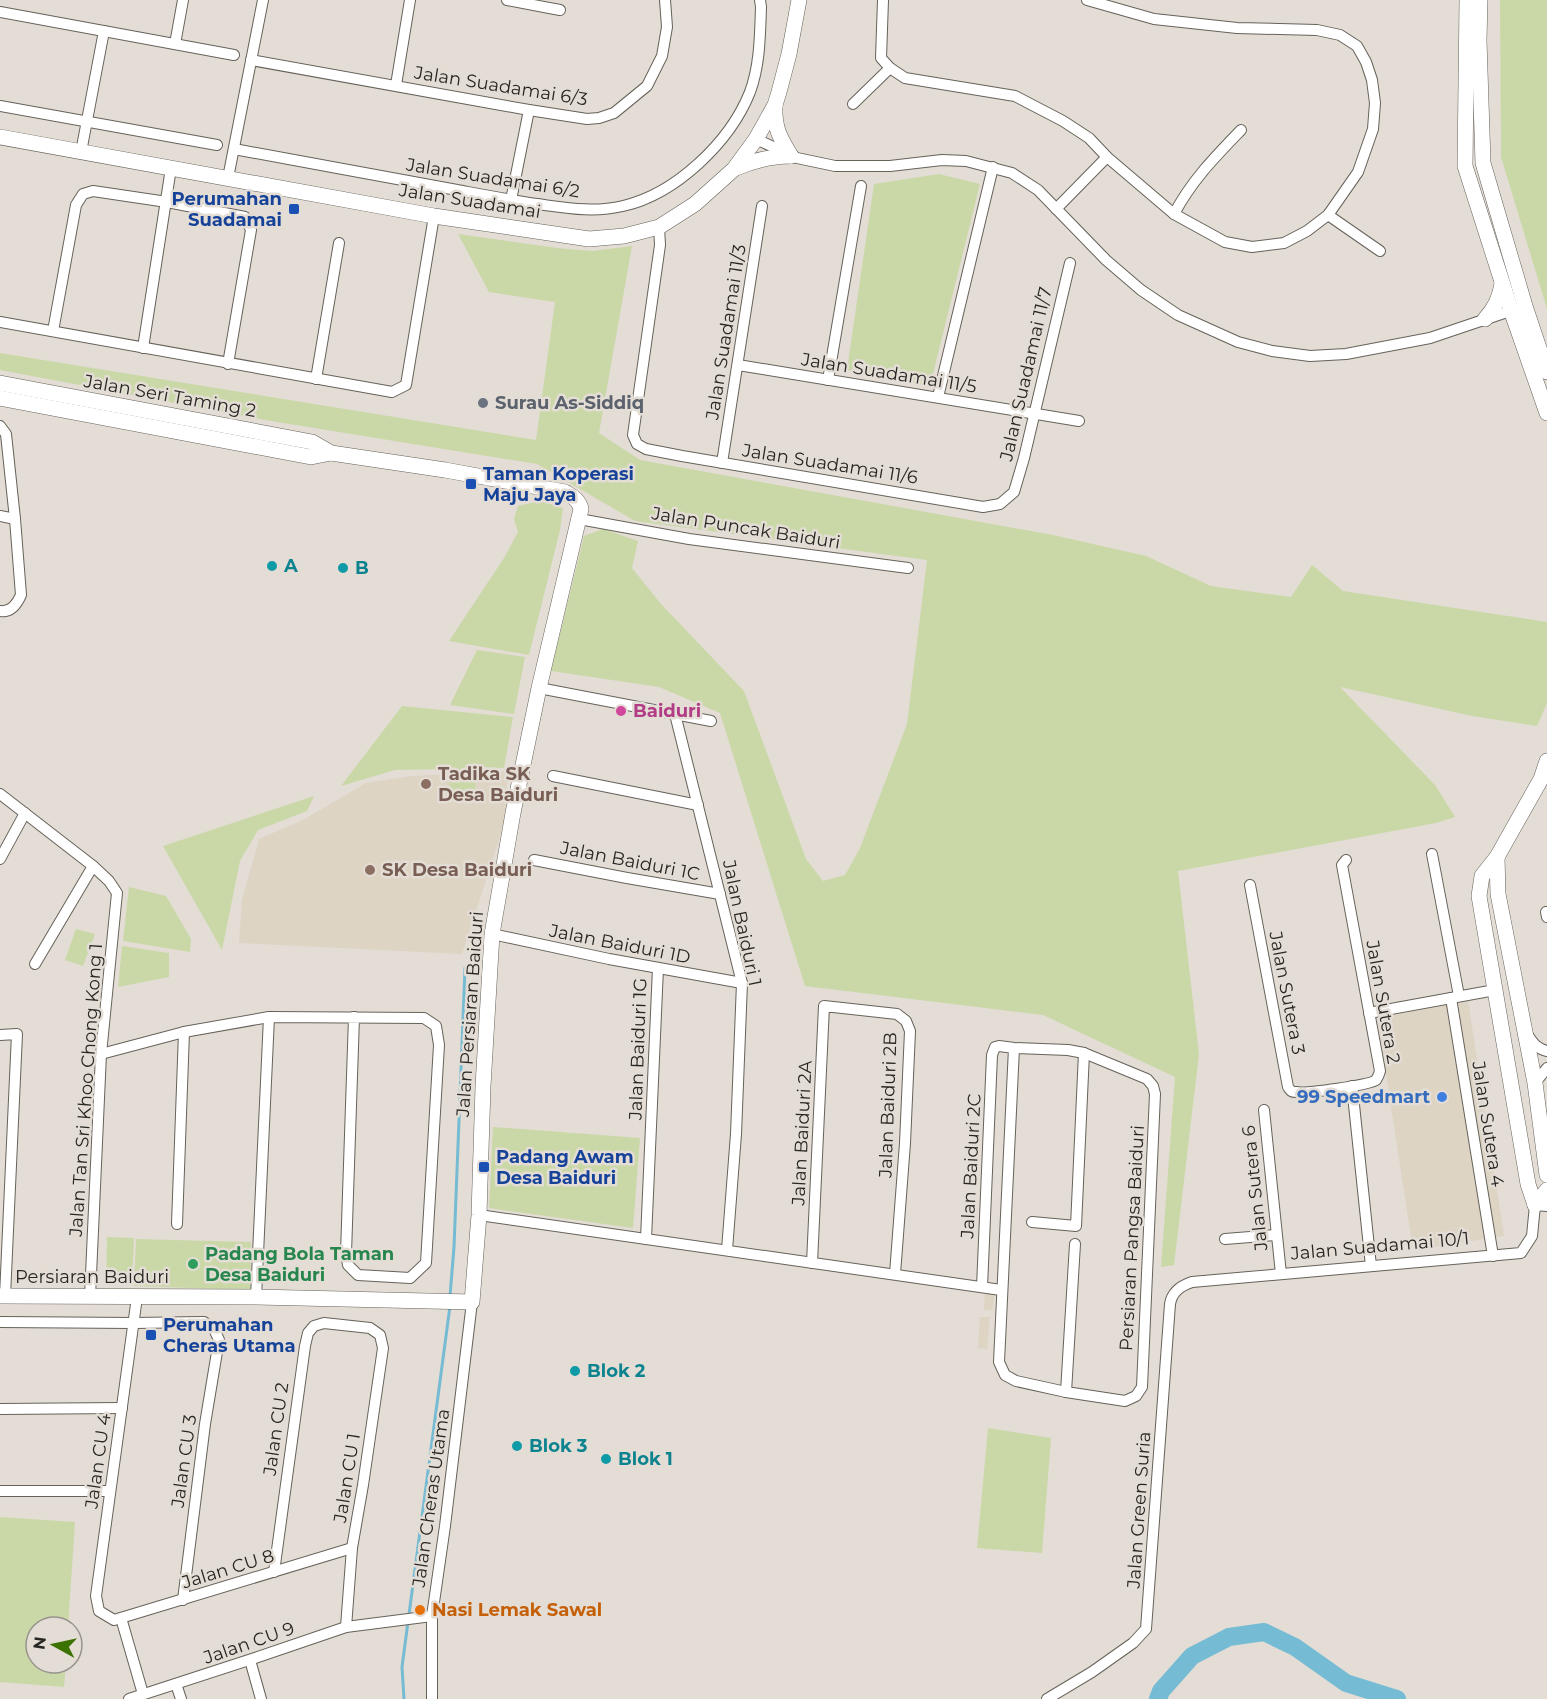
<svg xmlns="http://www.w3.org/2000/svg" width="1547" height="1699" font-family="Montserrat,sans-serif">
<rect width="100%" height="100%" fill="#e3ddd5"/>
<!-- built -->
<g fill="#ddd4c4">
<path d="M508,771L504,825L462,954L239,943L242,900L259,839L305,819L366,783L412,776Z"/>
<path d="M1468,1001L1504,1236L1413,1250L1377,1016Z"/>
<path d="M985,1292L994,1293L993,1310H984Z"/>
<path d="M980,1317H990L987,1349L978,1348Z"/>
</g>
<!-- green -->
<g fill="#cad8a8">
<path d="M1500,0H1547V309L1501,157Z"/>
<path d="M939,174L980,184L930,386L847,370L874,184Z"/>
<path d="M458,234L557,248L592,251L632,246L599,433L640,460L1053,535L1146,556L1211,586L1291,597L1312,565L1343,591L1547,622V703L1537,726L1472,716L1340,687L1435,785L1455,817L1436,823L1178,871L1199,1054L1174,1265L1161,1267L1175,1077L1043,1015L805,986L720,713L659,687L551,671L584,536L603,529L638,541L632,568L661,604L744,691L806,859L823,881L845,875L860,848L907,724L927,560L635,521L537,464L265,420L0,370V353L536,440L555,302L489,292Z"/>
<path d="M540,501L563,508L560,530L529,655L449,641L504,558L518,532L514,519L518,506Z"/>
<path d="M477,650L525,657L514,714L450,705Z"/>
<path d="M402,706L513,717L504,768L477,767L475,793H451L447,769L395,770L341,786Z"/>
<path d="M314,796L307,811L258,830L240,861L222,950L163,846Z"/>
<path d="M129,887L166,896L191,939L190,952L123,941Z"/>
<path d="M76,929L95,934L83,966L65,960Z"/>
<path d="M122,946L169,953V977L118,987Z"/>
<path d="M493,1127L640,1138L633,1228L489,1208Z"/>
<path d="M107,1237L134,1238L132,1283L106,1282Z"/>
<path d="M136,1239L251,1242L250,1290L134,1286Z"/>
<path d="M988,1428L1051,1438L1042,1553L977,1548Z"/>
<path d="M0,1517L75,1522L68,1627H36V1663H66L64,1687L0,1682Z"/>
</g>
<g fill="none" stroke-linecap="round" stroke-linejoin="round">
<!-- stream -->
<g stroke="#76bbd4" stroke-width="3">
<path d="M450,1296L454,1247L465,968"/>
<path d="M404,1699L402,1667L450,1306"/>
</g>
<!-- river -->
<path stroke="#76bbd4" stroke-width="18" d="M1158,1699L1161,1691L1192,1656L1229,1637L1264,1632L1295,1647L1346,1683L1397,1699"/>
<defs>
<g id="street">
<path d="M507,0L560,10"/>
<path d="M883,0L881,58L890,68L905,78L1015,96L1063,121L1089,138L1107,157L1174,214L1225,242L1252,247L1284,243L1307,231L1328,215L1358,172L1373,129L1375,103L1372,80L1366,62L1357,46L1340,35L1317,30L1237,28L1154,19L1087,0"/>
<path d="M0,12L234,55"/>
<path d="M175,44L183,0"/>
<path d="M251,60L529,110L587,119L599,118L614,113L647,86L662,56L667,27L665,0"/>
<path d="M396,85L410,0"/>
<path d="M853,104L890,68"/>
<path d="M0,106L217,145"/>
<path d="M756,139L797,158L835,166H890L942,160L966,161L1012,173L1038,190L1106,260L1141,290L1178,315L1238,342L1272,351L1310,356L1346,354L1430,338L1516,309"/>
<path d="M234,149C308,163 383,176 457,190C484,195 510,200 537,204C567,208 593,213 623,206C676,194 730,142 750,92C760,65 760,35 761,7L760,0"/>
<path d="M81,152L104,31"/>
<path d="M228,178L263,0"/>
<path d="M511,200L529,110"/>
<path d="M1056,209L1107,157"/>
<path d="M1174,214C1192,180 1215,157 1241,130"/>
<path d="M1328,215L1380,251"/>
<path d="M659,227L660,245L633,435L637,444L646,449L682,456L983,507L1000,504L1014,492L1024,458L1070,263"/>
<path d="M0,322L392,392L406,385L434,216"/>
<path d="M53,331L76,205L83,194L93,191L167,202L245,217L251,230L228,364"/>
<path d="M143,348L171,168"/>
<path d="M738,365L1079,421"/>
<path d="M316,379L339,243"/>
<path d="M828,380L861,186"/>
<path d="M938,397L993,167"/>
<path d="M0,426L6,434L15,519L21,595C17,604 11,613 0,611"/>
<path d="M722,463L762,206"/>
<path d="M0,516L15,519"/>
<path d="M579,519L689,539L908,568"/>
<path d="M539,688L711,721"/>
<path d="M675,714L742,983L736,1134L727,1250"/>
<path d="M553,776L698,805"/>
<path d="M0,794L93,866L109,881L117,893L101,1054L90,1297"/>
<path d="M1432,854L1459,996"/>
<path d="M0,859L25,813"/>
<path d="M534,860L627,878L720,894"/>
<path d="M1250,885L1288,1087C1291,1091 1291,1092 1296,1092C1306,1094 1370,1085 1376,1080C1378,1077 1379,1075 1380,1071L1342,865L1346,860"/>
<path d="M1546,912L1547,917"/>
<path d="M492,934L609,959L742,983"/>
<path d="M35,964L93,866"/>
<path d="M1451,998L1493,1256"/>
<path d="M1369,1013L1495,990"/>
<path d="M1527,1034C1533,1043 1537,1049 1547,1051"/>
<path d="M0,1035L17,1034L5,1296"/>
<path d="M101,1054L184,1032L269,1017L424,1018L436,1026L439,1045L426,1263L410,1278L358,1275L348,1265L346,1253L354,1017"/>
<path d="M1535,1083L1547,1068"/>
<path d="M1352,1086L1371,1266"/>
<path d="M1264,1110L1281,1274"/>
<path d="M479,1215L1001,1290"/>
<path d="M1032,1222L1076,1226L1084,1053"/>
<path d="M177,1224L184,1032"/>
<path d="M646,1239L658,968"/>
<path d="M1225,1239L1276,1235"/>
<path d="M812,1263L824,1006L897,1014L906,1021L910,1031L905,1143L895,1274"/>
<path d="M982,1287L992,1055L995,1047L999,1046L1014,1048L1068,1050L1084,1053L1147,1079L1153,1086L1155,1094L1142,1387L1136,1396L1125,1401L1066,1392L1016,1381L1005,1375L999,1362L1014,1048"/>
<path d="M137,1297L96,1596L99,1611L114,1620L352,1548"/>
<path d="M256,1297L269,1017"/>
<path d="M0,1322L134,1323L204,1322L214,1329L219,1340L205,1424L183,1600"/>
<path d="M1066,1392L1075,1244"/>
<path d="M0,1409L122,1408"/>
<path d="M0,1491H110"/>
<path d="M274,1572L305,1346L308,1333L314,1326L324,1323L370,1328L380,1335L383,1348L363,1485L352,1548L346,1627"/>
<path d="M121,1618L143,1694"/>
<path d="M250,1660L261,1699"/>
<path d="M176,1684L181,1699"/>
<path d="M129,1699L255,1658L346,1627L432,1616"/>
<path d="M432,1699V1616L445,1526L472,1302"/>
<path d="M1047,1699L1092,1672L1133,1643L1146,1629L1170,1304C1172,1292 1180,1286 1192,1282L1521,1253L1532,1236L1535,1205L1547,1206"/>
</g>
<g id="secondary">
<path d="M1467,0L1465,166L1511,310L1547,413"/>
<path d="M1480,0L1479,40L1483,163L1525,306L1547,372"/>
<path d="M775,106C774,128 780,138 791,156"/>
<path d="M0,137L434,216L589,239L624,236L659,227L695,204L734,169L756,139L775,105L779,92L789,54L799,0"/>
<path d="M736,168C755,160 771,156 791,156"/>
<path d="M1485,319C1495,308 1499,299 1502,284"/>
<path d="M0,383L312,442L331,453"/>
<path d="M0,398L311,457L331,453L445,470L565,492C573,497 579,500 581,509L539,688L513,813L492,934L483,1086L479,1215L472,1302L256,1297L0,1296"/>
<path d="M1497,857L1498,894L1535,1083L1547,1175"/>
<path d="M1535,1205L1528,1184L1479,896L1482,876L1497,857L1541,779L1547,761"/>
<path d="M1535,1205L1547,1190"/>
</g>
</defs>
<!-- street casing -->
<use href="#street" stroke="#66625a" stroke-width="12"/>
<!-- secondary casing -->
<use href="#secondary" stroke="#66625a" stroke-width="16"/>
<!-- street -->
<use href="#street" stroke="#fff" stroke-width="10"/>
<!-- secondary -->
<use href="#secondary" stroke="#fff" stroke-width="15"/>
</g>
<!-- markers -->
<g fill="#1a4fb4" stroke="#e3ddd5" stroke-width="2">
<rect x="288" y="203" width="12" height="12" rx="3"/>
<rect x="465" y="478" width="12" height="12" rx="3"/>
<rect x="478" y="1161" width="12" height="12" rx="3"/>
<rect x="145" y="1329" width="12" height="12" rx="3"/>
</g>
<circle fill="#6b7280" stroke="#e3ddd5" stroke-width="2" cx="483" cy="403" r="6"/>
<g fill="#0f9aa8" stroke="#e3ddd5" stroke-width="2">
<circle cx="272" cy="566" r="6"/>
<circle cx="343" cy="568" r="6"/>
<circle cx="575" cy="1371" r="6"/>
<circle cx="517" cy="1446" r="6"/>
<circle cx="606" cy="1459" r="6"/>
</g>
<circle fill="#d1479c" stroke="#e3ddd5" stroke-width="2" cx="621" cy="711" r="6"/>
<g fill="#8d6e63" stroke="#e3ddd5" stroke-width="2">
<circle cx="426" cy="784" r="6"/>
<circle cx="370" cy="870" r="6"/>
</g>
<circle fill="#3f7fe0" stroke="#e3ddd5" stroke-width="2" cx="1442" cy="1097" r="6"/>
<circle fill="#2e9e5b" stroke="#e3ddd5" stroke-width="2" cx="193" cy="1264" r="6"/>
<circle fill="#e8710a" stroke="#e3ddd5" stroke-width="2" cx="420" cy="1610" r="6"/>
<g text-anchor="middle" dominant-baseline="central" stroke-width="5" stroke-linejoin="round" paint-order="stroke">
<!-- street labels -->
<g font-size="18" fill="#282622" stroke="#e3ddd5">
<text transform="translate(501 86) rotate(9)">Jalan Suadamai 6/3</text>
<text transform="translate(493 178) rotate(9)">Jalan Suadamai 6/2</text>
<text transform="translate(470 201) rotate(9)">Jalan Suadamai</text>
<text transform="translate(726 332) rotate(-81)">Jalan Suadamai 11/3</text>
<text transform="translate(889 373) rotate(9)">Jalan Suadamai 11/5</text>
<text transform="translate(1026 374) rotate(-77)">Jalan Suadamai 11/7</text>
<text transform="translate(170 396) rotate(10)">Jalan Seri Taming 2</text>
<text transform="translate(830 464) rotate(9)">Jalan Suadamai 11/6</text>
<text transform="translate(746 528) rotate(9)">Jalan Puncak Baiduri</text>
<text transform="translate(630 861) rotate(11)">Jalan Baiduri 1C</text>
<text transform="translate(742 923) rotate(78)">Jalan Baiduri 1</text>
<text transform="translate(620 944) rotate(11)">Jalan Baiduri 1D</text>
<text transform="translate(1287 993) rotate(79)">Jalan Sutera 3</text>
<text transform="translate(1383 1002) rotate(80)">Jalan Sutera 2</text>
<text transform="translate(470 1014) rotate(-86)">Jalan Persiaran Baiduri</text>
<text transform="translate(638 1049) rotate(-88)">Jalan Baiduri 1G</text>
<text transform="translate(86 1090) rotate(-86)">Jalan Tan Sri Khoo Chong Kong 1</text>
<text transform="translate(888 1105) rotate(-88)">Jalan Baiduri 2B</text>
<text transform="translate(1488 1124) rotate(81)">Jalan Sutera 4</text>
<text transform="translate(802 1133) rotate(-87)">Jalan Baiduri 2A</text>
<text transform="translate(971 1166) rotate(-87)">Jalan Baiduri 2C</text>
<text transform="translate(1255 1188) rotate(-96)">Jalan Sutera 6</text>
<text transform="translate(1132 1238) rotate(-87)">Persiaran Pangsa Baiduri</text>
<text transform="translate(1380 1246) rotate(-5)">Jalan Suadamai 10/1</text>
<text x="92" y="1277">Persiaran Baiduri</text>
<text transform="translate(276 1429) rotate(-82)">Jalan CU 2</text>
<text transform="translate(98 1461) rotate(-82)">Jalan CU 4</text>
<text transform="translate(184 1461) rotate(-82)">Jalan CU 3</text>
<text transform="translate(347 1478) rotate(-81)">Jalan CU 1</text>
<text transform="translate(431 1498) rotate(-82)">Jalan Cheras Utama</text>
<text transform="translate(1139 1510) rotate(-86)">Jalan Green Suria</text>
<text transform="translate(228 1569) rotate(-17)">Jalan CU 8</text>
<text transform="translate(249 1643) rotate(-19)">Jalan CU 9</text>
</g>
<!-- transit labels -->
<g font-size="18" font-weight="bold" fill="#164399" stroke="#e3ddd5" text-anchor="start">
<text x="282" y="199" text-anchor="end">Perumahan<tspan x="282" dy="21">Suadamai</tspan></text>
<text x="483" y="474">Taman Koperasi<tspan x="483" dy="21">Maju Jaya</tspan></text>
<text x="496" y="1157">Padang Awam<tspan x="496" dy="21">Desa Baiduri</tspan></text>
<text x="163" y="1325">Perumahan<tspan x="163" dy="21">Cheras Utama</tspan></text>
</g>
<!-- worship labels -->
<g font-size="18" font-weight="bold" fill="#5b616d" stroke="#e3ddd5" text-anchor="start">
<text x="495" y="403">Surau As-Siddiq</text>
</g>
<!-- culture labels -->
<g font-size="18" font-weight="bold" fill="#0d838f" stroke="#e3ddd5" text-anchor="start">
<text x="284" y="566">A</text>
<text x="355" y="568">B</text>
<text x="587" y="1371">Blok 2</text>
<text x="529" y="1446">Blok 3</text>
<text x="618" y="1459">Blok 1</text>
</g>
<!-- hotel labels -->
<g font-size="18" font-weight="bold" fill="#b23c85" stroke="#e3ddd5" text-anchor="start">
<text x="633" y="711">Baiduri</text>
</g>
<!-- education labels -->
<g font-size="18" font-weight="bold" fill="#785e54" stroke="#e3ddd5" text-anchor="start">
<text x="438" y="774">Tadika SK<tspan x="438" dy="21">Desa Baiduri</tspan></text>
<text x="382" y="870">SK Desa Baiduri</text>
</g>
<!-- shop labels -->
<g font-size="18" font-weight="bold" fill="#366cbe" stroke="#e3ddd5" text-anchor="end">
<text x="1430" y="1097">99 Speedmart</text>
</g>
<!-- leisure labels -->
<g font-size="18" font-weight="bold" fill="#27864d" stroke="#e3ddd5" text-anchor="start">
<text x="205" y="1254">Padang Bola Taman<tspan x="205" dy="21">Desa Baiduri</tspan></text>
</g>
<!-- food labels -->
<g font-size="18" font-weight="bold" fill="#c56008" stroke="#e3ddd5" text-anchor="start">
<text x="432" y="1610">Nasi Lemak Sawal</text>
</g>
</g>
<!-- north arrow -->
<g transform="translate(54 1645) rotate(278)"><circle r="28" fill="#e3ddd5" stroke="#98948d" stroke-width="1.5"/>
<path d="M0-4.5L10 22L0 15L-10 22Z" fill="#3b7200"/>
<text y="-9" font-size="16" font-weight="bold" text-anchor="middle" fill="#282622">N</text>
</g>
</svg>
